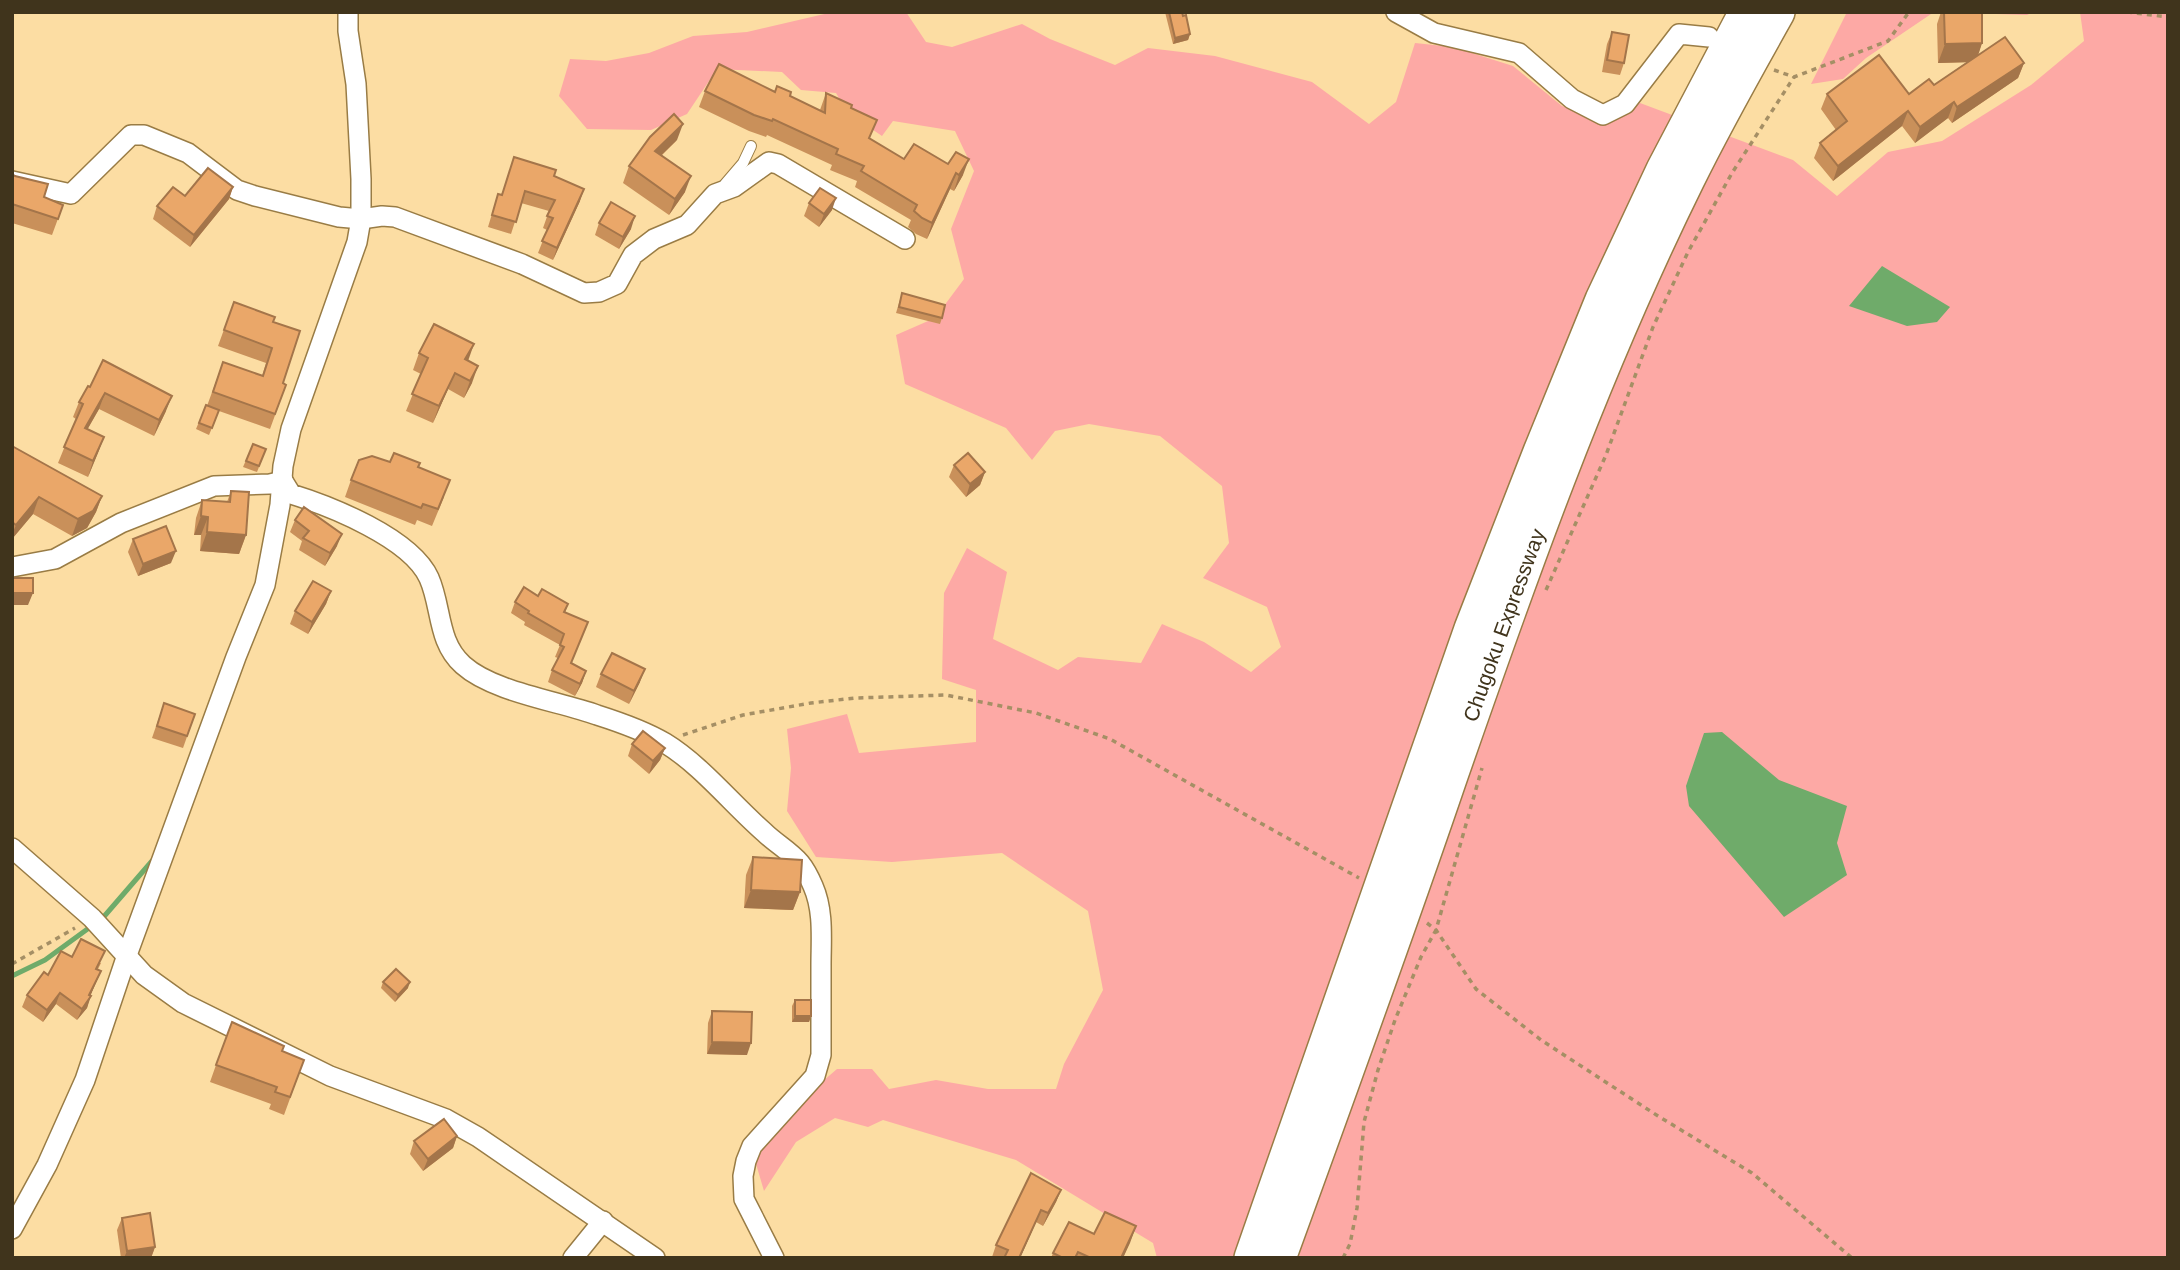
<svg xmlns="http://www.w3.org/2000/svg" width="2180" height="1270" font-family="Arial,sans-serif">
<rect width="100%" height="100%" fill="#fcdda3"/>
<!-- green -->
<g fill="#fda9a5">
<path d="M833,12H906L926,42L952,47L1022,24L1050,39L1115,65L1148,48L1215,56L1312,82L1369,124L1396,102L1415,43L1453,47L1513,66L1562,106L1603,120L1640,103L1793,160L1837,196L1888,152L1942,141L2031,85L2084,41L2080,12H2168V1258H1157L1153,1243L1016,1160L883,1120L868,1127L835,1118L796,1142L764,1191L754,1157L809,1093L837,1069H872L889,1089L936,1080L988,1089H1056L1064,1064L1103,990L1088,911L1002,853L892,862L816,857L787,811L791,768L787,729L847,714L859,753L976,742V690L942,679L944,593L967,548L1007,572L993,639L1058,670L1078,657L1141,663L1162,624L1204,642L1251,672L1281,647L1267,607L1203,578L1229,543L1222,486L1160,436L1089,424L1055,431L1032,460L1006,428L905,384L896,335L935,318L964,279L951,229L974,171L955,131L893,121L882,136L847,112L836,93L801,90L782,72L717,69L687,114L651,130L587,129L559,96L570,59L606,61L649,53L693,36L747,32Z"/>
<path d="M1847,12H2033L2027,15L1934,12L1866,58L1843,79L1811,84Z"/>
</g>
<!-- water -->
<g fill="#6fab6a">
<path d="M1882,266L1950,307L1937,322L1907,326L1849,306Z"/>
<path d="M1722,732L1779,780L1847,806L1837,843L1847,875L1784,917L1689,806L1686,786L1704,733Z"/>
</g>
<g fill="none" stroke-linecap="round" stroke-linejoin="round">
<!-- stream -->
<g stroke="#6fab6a" stroke-width="5">
<path d="M101,920L152,861"/>
<path d="M12,976L45,960L93,925"/>
</g>
<defs>
<path id="lane" d="M725,184L743,163L751,146"/>
<g id="street">
<path d="M1396,12L1434,33L1519,53L1572,99L1603,115L1625,104L1679,34L1709,37"/>
<path d="M12,181L71,194L131,135H144L188,153L237,190L255,196L339,217L361,219L382,216L395,217L522,264L584,293L599,292L617,284L633,255L654,239L687,225L715,194L734,187L769,162L778,164L905,239"/>
<path d="M283,481L291,494C330,506 411,538 429,578C442,607 437,642 463,665C493,692 558,701 597,715C619,722 645,731 665,743C701,765 732,804 764,832C775,843 790,851 800,863C805,869 810,879 813,886C824,911 821,939 821,965C821,995 821,1025 821,1055L815,1076L752,1146L746,1161L743,1176L744,1199L774,1258"/>
<path d="M12,567L55,559L121,523L214,486L270,484L283,481"/>
<path d="M12,848L92,918L144,975L183,1003L330,1076L446,1119L478,1137L655,1258"/>
<path d="M12,1229L47,1165L85,1080L127,955L236,657L265,585L280,505L283,466L291,429L357,242L361,219V179L356,84L348,31V12"/>
<path d="M573,1258L603,1221"/>
</g>
<g id="highway">
<path d="M1252,1258L1472,629L1541,452L1603,300L1664,170L1747,12"/>
<path id="s1" d="M1278,1258C1335,1101 1392,945 1446,787C1517,582 1591,373 1687,179C1715,122 1746,67 1777,12"/>
</g>
</defs>
<!-- lane casing -->
<use href="#lane" stroke="#997c45" stroke-width="12"/>
<!-- street casing -->
<use href="#street" stroke="#997c45" stroke-width="22"/>
<!-- highway casing -->
<use href="#highway" stroke="#997c45" stroke-width="38"/>
<!-- path -->
<g stroke="#a58f65" stroke-width="3.5" stroke-dasharray="5 5" stroke-linecap="butt">
<path d="M2127,12L2168,17"/>
<path d="M1774,70L1794,77L1888,41L1909,12"/>
<path d="M1546,590L1606,455L1653,327L1688,252L1732,173L1794,77"/>
<path d="M683,735L743,715L811,703L855,698L946,695L1036,713L1110,739L1359,878"/>
<path d="M1427,923L1436,930L1476,989L1541,1040L1658,1116L1752,1173L1852,1258"/>
<path d="M12,964L75,928"/>
<path d="M1343,1258L1350,1244L1357,1208L1364,1122L1378,1070L1395,1020L1421,957L1436,930L1482,768"/>
</g>
<!-- lane -->
<use href="#lane" stroke="#fff" stroke-width="10"/>
<!-- street -->
<use href="#street" stroke="#fff" stroke-width="19"/>
<!-- highway -->
<use href="#highway" stroke="#fff" stroke-width="35"/>
</g>
<!-- wall -->
<g fill="#c9905a">
<path d="M1165,12H1182L1190,34L1188,40L1173,44Z"/>
<path d="M1941,12H1982V43L1978,54L2024,63L2018,78L1952,123L1948,118L1915,143L1902,126L1833,181L1814,158L1820,143L1836,130L1821,109L1827,94H1909L1934,85L1967,62L1938,63L1937,24Z"/>
<path d="M1612,32L1624,63L1620,75L1602,72L1607,44Z"/>
<path d="M705,91L775,92L790,96L820,110L826,93L851,108L870,139L904,159L963,175L954,191L950,189L927,239L916,234L908,227L911,220L855,187L857,181L830,170L832,165L767,135L766,137L749,131L699,107Z"/>
<path d="M677,140L662,155L685,192L669,215L623,183L629,166Z"/>
<path d="M514,157L554,176L580,201L553,260L538,253L547,230L543,228L549,211L521,203L511,234L488,227L498,194L502,195Z"/>
<path d="M12,174L44,197L63,205L52,235L12,223Z"/>
<path d="M233,187L229,199L190,247L153,219L157,206Z"/>
<path d="M809,203L832,210L819,227L804,216Z"/>
<path d="M599,223L631,229L619,249L595,235Z"/>
<path d="M902,293L942,318L940,324L896,313Z"/>
<path d="M234,302L273,322L283,383L286,385L270,429L219,411L209,435L196,429L206,405L207,406L223,362L262,376L266,363L218,346Z"/>
<path d="M419,353L468,360L472,383L464,398L448,389L433,423L406,411L421,374L413,370Z"/>
<path d="M88,386L166,411L154,436L99,409L87,430L104,437L88,477L58,463L76,419L73,417L79,402Z"/>
<path d="M253,444L266,449L257,472L243,467Z"/>
<path d="M12,446L102,496L96,512L87,528L72,536L33,514L12,539Z"/>
<path d="M390,462L418,467L444,497L432,526L417,520L415,525L345,497L351,480Z"/>
<path d="M954,465L985,472L980,485L966,497L949,477Z"/>
<path d="M231,491L246,535L239,554L200,551L201,535H194L196,518L202,500L227,502Z"/>
<path d="M295,520L337,546L325,566L299,550L302,541L290,532Z"/>
<path d="M133,539L171,563L138,576L128,552Z"/>
<path d="M331,591L326,604L308,634L290,624L295,611Z"/>
<path d="M538,596L568,604L565,613L583,634L571,663L586,671L582,683L575,696L548,682L552,670L558,658L555,657L560,645L524,625L525,622L511,613L515,602Z"/>
<path d="M601,674L640,682L629,704L596,687Z"/>
<path d="M164,703L195,714L183,748L152,738Z"/>
<path d="M632,744L665,748L660,760L649,774L628,756Z"/>
<path d="M753,857L800,892L793,910L744,908L746,875Z"/>
<path d="M72,957L101,963L98,969L101,971L90,996L87,1008L77,1020L56,1004L43,1022L22,1007L27,995L48,975Z"/>
<path d="M383,982L408,988L395,1002L381,988Z"/>
<path d="M795,1000L811,1016L809,1022H792V1006Z"/>
<path d="M712,1011L747,1055L707,1054L708,1023Z"/>
<path d="M282,1051L304,1060L284,1115L269,1109L271,1104L210,1082L216,1065Z"/>
<path d="M457,1136L453,1148L423,1171L410,1154L414,1141Z"/>
<path d="M1061,1190L1056,1202L1043,1226L1036,1222L1020,1258L992,1257L996,1245Z"/>
<path d="M122,1218L155,1247L151,1258H121L117,1230Z"/>
<path d="M1136,1226L1123,1258H1051L1053,1253L1094,1234Z"/>
</g>
<!-- shaded-wall -->
<g fill="#a4754a">
<path d="M1190,34L1188,40L1173,44L1175,38Z"/>
<path d="M1982,43L1976,62L1938,63L1945,44Z"/>
<path d="M2024,63L2018,78L1952,123L1957,107Z"/>
<path d="M1954,102L1948,118L1915,143L1920,127Z"/>
<path d="M1908,111L1902,126L1833,181L1838,166Z"/>
<path d="M683,124L677,140L649,167L655,151Z"/>
<path d="M969,159L963,175L954,191L959,175Z"/>
<path d="M956,173L950,189L927,239L932,223Z"/>
<path d="M691,176L685,192L669,215L675,199Z"/>
<path d="M233,187L229,199L190,247L194,235Z"/>
<path d="M584,189L580,201L553,260L557,248Z"/>
<path d="M836,198L832,210L819,227L824,214Z"/>
<path d="M635,216L631,229L619,249L623,237Z"/>
<path d="M474,344L468,361L459,376L465,359Z"/>
<path d="M478,366L472,383L464,398L470,381Z"/>
<path d="M455,373L448,389L433,423L439,406Z"/>
<path d="M105,393L99,409L79,444L85,428Z"/>
<path d="M172,396L166,411L154,436L159,420Z"/>
<path d="M104,437L98,453L88,477L93,461Z"/>
<path d="M985,472L980,485L966,497L970,484Z"/>
<path d="M102,496L96,512L87,528L72,536L78,519Z"/>
<path d="M39,497L33,514L12,539V534L16,525Z"/>
<path d="M201,516L208,517L201,535H194Z"/>
<path d="M207,532L246,535L239,554L200,551Z"/>
<path d="M342,534L337,546L325,566L330,553Z"/>
<path d="M176,551L171,563L138,576L143,564Z"/>
<path d="M331,591L326,604L308,634L312,622Z"/>
<path d="M12,593H33L28,605H12Z"/>
<path d="M645,669L640,682L629,704L634,691Z"/>
<path d="M586,671L582,683L575,696L580,684Z"/>
<path d="M665,748L660,760L649,774L653,761Z"/>
<path d="M751,890L800,892L793,910L744,908Z"/>
<path d="M101,971L89,999L91,996L87,1008L77,1020L82,1009Z"/>
<path d="M410,982L408,988L395,1002L398,995Z"/>
<path d="M60,993L56,1004L43,1022L47,1010Z"/>
<path d="M795,1016H811L809,1022H792Z"/>
<path d="M712,1042L751,1043L747,1055L707,1054Z"/>
<path d="M457,1136L453,1148L423,1171L428,1159Z"/>
<path d="M1061,1190L1056,1202L1043,1226L1048,1213Z"/>
<path d="M1041,1210L1036,1222L1020,1258H1019Z"/>
<path d="M1136,1226L1130,1243L1123,1258H1121Z"/>
<path d="M155,1247L151,1258H124L127,1251Z"/>
</g>
<!-- building -->
<g fill="#eaa769" stroke="#a4754a" stroke-width="2">
<path d="M1169,12H1182L1183,16L1186,15L1190,34L1175,38Z"/>
<path d="M1944,12H1982V43L1945,44Z"/>
<path d="M1612,32L1629,35L1624,63L1607,60Z"/>
<path d="M2005,37L2024,63L1957,107L1954,102L1920,127L1908,111L1838,166L1820,143L1847,121L1827,94L1879,55L1909,94L1929,79L1934,85Z"/>
<path d="M719,64L775,92L777,86L791,92L790,96L825,113L826,93L852,105L851,108L877,120L869,138L904,159L914,144L948,164L956,152L969,159L959,175L956,173L932,223L922,218L914,211L917,205L861,171L864,166L836,154L838,149L773,119L772,121L754,115L705,91Z"/>
<path d="M674,114L683,124L655,151L691,176L675,199L629,166L650,137Z"/>
<path d="M514,157L556,170L554,176L584,189L557,248L542,241L553,218L547,216L555,200L525,191L516,222L492,215L498,194L502,195Z"/>
<path d="M208,168L233,187L194,235L157,206L173,187L185,196Z"/>
<path d="M12,174L15,176L48,184L44,197L63,205L58,219L12,204Z"/>
<path d="M820,188L836,198L824,214L809,203Z"/>
<path d="M611,202L635,216L623,237L599,223Z"/>
<path d="M902,293L945,305L942,318L899,307Z"/>
<path d="M234,302L275,317L273,322L300,331L283,383L286,385L275,414L213,392L223,362L263,376L272,348L224,330Z"/>
<path d="M434,324L474,344L465,359L478,366L470,381L455,373L439,406L412,394L428,358L419,353Z"/>
<path d="M103,360L172,396L159,420L105,393L85,428L104,437L93,461L64,447L83,404L79,402L88,386L90,387Z"/>
<path d="M206,405L219,410L212,428L199,423Z"/>
<path d="M253,444L266,449L259,466L246,461Z"/>
<path d="M12,446L102,496L93,511L78,519L39,497L16,525L12,522Z"/>
<path d="M394,453L420,463L418,467L450,480L438,509L423,504L421,508L351,480L359,460L372,456L390,462Z"/>
<path d="M968,453L985,472L970,484L954,465Z"/>
<path d="M231,491L249,492L246,535L207,532L208,517L201,516L202,500L230,502Z"/>
<path d="M304,507L342,534L330,553L303,538L309,531L295,520Z"/>
<path d="M166,526L176,551L143,564L133,539Z"/>
<rect x="12" y="578" width="21" height="15"/>
<path d="M313,581L331,591L312,622L295,611Z"/>
<path d="M524,587L538,596L542,589L568,604L564,612L588,622L571,663L586,671L580,684L552,670L564,647L560,645L564,634L528,613L529,611L515,602Z"/>
<path d="M612,653L645,669L634,691L601,674Z"/>
<path d="M164,703L195,714L187,736L157,726Z"/>
<path d="M643,731L665,748L653,761L632,744Z"/>
<path d="M753,857L802,860L800,892L751,890Z"/>
<path d="M81,939L105,951L96,969L101,971L89,995L91,996L82,1009L60,993L47,1010L27,995L44,972L48,975L61,951L72,957Z"/>
<path d="M396,969L410,982L398,995L383,982Z"/>
<rect x="795" y="1000" width="16" height="16"/>
<path d="M712,1011L752,1012L751,1043L712,1042Z"/>
<path d="M232,1022L284,1046L282,1051L304,1060L290,1097L275,1092L277,1087L216,1065Z"/>
<path d="M444,1119L457,1136L428,1159L414,1141Z"/>
<path d="M1031,1173L1061,1190L1048,1213L1041,1210L1019,1258H1004L1008,1250L996,1245Z"/>
<path d="M1105,1212L1136,1226L1121,1258H1091L1078,1252L1075,1258H1063L1053,1253L1069,1222L1094,1234Z"/>
<path d="M150,1213L155,1247L127,1251L122,1218Z"/>
</g>
<g text-anchor="middle" dominant-baseline="central" stroke-width="6" stroke-linejoin="round" paint-order="stroke">
<!-- street labels -->
<g font-size="21" fill="#40341c" stroke="#ffecca">
<text stroke="none"><textPath href="#s1" startOffset="672">Chugoku Expressway</textPath></text>
</g>
</g>
<!-- border -->
<rect width="2180" height="1270" fill="none" stroke="#40341c" stroke-width="28"/>
</svg>
